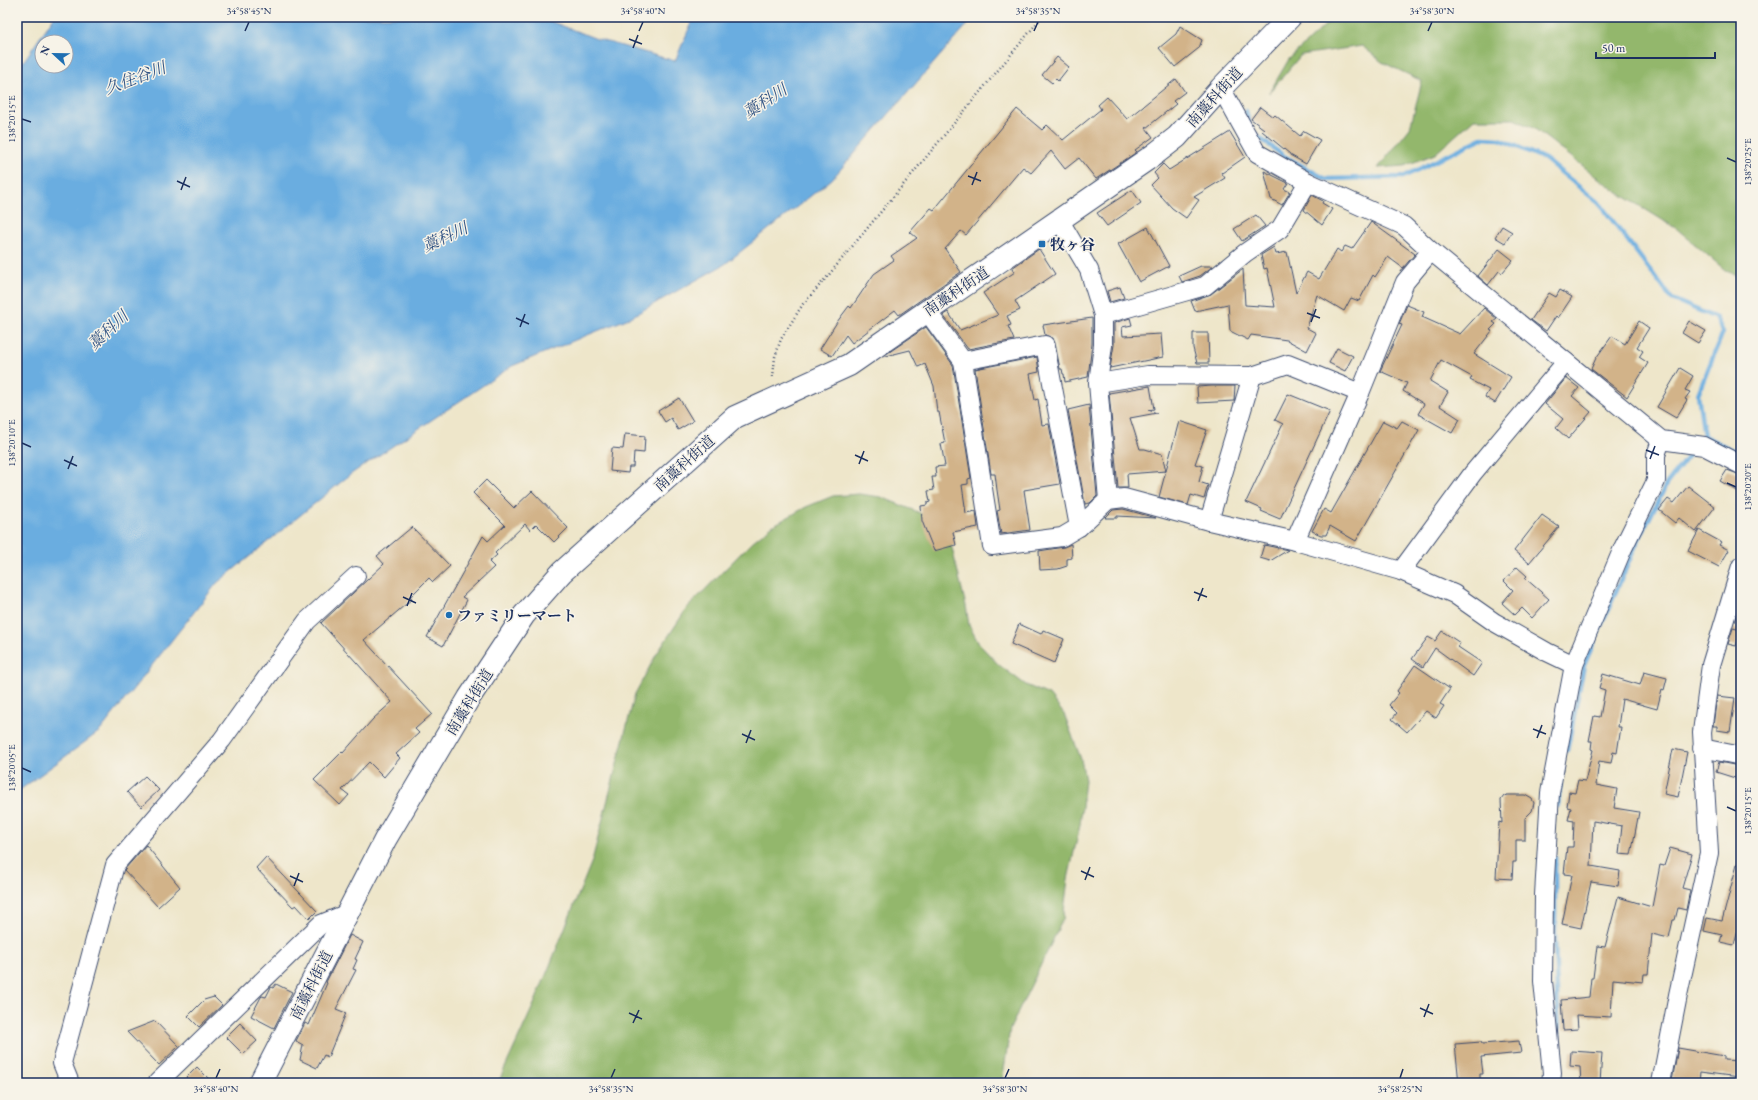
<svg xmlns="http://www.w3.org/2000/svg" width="1758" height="1100" font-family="'EB Garamond','Noto Serif JP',serif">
<rect width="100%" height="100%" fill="#f7f3e8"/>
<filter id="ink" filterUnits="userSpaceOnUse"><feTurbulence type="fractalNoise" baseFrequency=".025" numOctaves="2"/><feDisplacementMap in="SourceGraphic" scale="8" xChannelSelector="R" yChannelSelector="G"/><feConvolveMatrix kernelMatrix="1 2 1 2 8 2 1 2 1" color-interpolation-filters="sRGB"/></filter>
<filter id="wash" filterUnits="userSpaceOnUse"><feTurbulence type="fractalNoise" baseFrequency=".012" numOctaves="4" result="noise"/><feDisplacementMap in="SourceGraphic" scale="16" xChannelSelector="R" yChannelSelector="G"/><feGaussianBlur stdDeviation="0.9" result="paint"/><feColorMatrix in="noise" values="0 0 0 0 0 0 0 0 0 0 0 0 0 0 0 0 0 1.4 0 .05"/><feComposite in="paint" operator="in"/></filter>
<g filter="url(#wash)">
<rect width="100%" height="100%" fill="#eee6ca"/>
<!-- forest -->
<g fill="#93b76c" stroke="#577365">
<path d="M1334,17H1741V279L1725,270L1677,229L1614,190L1535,129L1514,119H1474L1435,154L1404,166L1378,168L1410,128L1422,81L1382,62L1362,46L1301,55L1269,93L1289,59Z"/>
<path d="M859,494L881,497L918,512L936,525L951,544L966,606L969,625L979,644L999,665L1026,685L1049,695L1064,714L1081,759L1085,780L1080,825L1068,879L1063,919L1010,1029L1002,1083H498L535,1002L592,861L635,694L656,655L687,608L752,542L772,526L806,507L833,496Z"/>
</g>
<!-- water -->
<path fill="#6bade0" stroke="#436e9f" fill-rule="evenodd" d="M54,17H539L597,39L675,61L694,17H974L832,179L725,264L629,318L512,366L351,474L217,583L100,731L17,792V71ZM42,42H66V66H42Z"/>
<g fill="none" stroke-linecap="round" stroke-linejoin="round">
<!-- stream -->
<g stroke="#6bade0" stroke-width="4.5">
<path d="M1246,111L1249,122"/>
<path d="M1253,133L1284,156L1326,179L1403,177L1482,138L1500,139L1545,159L1600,204L1672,299L1716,318L1723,332L1698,394L1704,436L1699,441"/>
<path d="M1704,436L1741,454"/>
<path d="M1567,750L1584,665L1636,545L1667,483L1694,449"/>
<path d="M1558,806L1560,785"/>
<path d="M1555,857V942L1560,1065"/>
</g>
</g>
<g id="blocks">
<!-- building -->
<g fill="#d2b389">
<path d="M1180,26L1202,40L1199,48L1175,67L1159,48L1176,34Z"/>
<path d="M1057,57L1069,67L1058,81L1056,79L1052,83L1042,75Z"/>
<path d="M1176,79L1185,92L1173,101L1176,104L1146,128L1153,137L1135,150L1137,152L1096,179L1079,158L1065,169L1051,151L1031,173L1023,167L966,235L961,231L945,249L961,272L899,315L895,310L852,343L846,335L832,356L820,349L837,322L849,306L851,308L874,274L894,260L891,256L917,238L910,232L931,208L934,210L1017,109L1042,130L1047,125L1063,140L1101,109L1098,105L1107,97L1127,119Z"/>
<path d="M1260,107L1273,117L1275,115L1300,136L1304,131L1320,140L1306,164L1290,155V154L1262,131L1264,129L1251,119Z"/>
<path d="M1230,132L1245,157L1222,173L1221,172L1225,178L1194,197L1199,200L1186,218L1172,208L1151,185L1158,178L1154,173L1163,164L1169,170Z"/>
<path d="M1264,171L1288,183L1284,189L1290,192L1282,205L1271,199Z"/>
<path d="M1132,190L1141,203L1107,226L1097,213Z"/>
<path d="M1312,195L1323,201L1322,203L1332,209L1322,225L1304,210Z"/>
<path d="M1256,215L1265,226L1242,241L1234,229Z"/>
<path d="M1371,222L1415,254L1403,268L1388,257L1375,277L1373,275L1359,301L1351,298L1344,311L1317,295L1307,328L1316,333L1307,351L1287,340L1251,335L1248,340L1230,331L1228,304L1195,311L1191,301L1211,294L1243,269L1245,305L1275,307L1267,268L1264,269L1261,255L1274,247L1276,254L1287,252L1296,293L1307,272L1319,279L1337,249L1341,252L1345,246L1352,249Z"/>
<path d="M1502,226L1512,232L1505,243L1495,237Z"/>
<path d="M1148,227L1169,266L1139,282L1118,244Z"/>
<path d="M1039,249L1055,274L1015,301L1020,310L1007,316L1011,325L1008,326L1014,340L968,349L943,315L948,312L960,330L998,315L983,293L1015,272L1012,268Z"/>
<path d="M1499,249L1513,260L1502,273L1499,271L1488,285L1478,276Z"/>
<path d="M1201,266H1213L1200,276L1182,282L1179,276Z"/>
<path d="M1120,287L1124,298L1110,302L1107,291Z"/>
<path d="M1560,290L1572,297L1558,318L1556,316L1546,331L1531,320L1549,293L1556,297Z"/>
<path d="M1407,305L1424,312L1422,317L1460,334L1484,308L1497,319L1493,322L1496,324L1490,330L1492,331L1474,354L1511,377L1495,403L1485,397L1489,390L1470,380L1472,377L1441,360L1430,381L1448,392L1440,406L1460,419L1452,433L1418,414L1424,404L1403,391L1407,383L1380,371L1402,325L1399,324Z"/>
<path d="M1092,318V344L1088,377L1065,382L1064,374H1063L1062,369H1060L1055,343L1053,338L1045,335L1043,325Z"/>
<path d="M1130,318L1132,325L1122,327L1123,336L1161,334L1163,357L1110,368L1114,345V323Z"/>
<path d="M1639,321L1649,328L1637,347L1643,351L1639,357L1648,363L1627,397L1591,369L1596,358L1612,336L1625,344Z"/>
<path d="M1689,321L1706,331L1698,343L1682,333Z"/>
<path d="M926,327L953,365L971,478L968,479V484L962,485L966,513L976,511L978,527L953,532L956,545L934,551L922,521L921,506L927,505V503L930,502L928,491L934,490L932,477H936L935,467L945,466L941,444L945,443L939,412H937L934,386L925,364L918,367L910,350L882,357Z"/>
<path d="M1193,333H1208L1209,363H1197L1193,348Z"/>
<path d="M1337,348L1353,356L1345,371L1329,363Z"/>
<path d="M1037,357L1039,372L1030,374L1035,400L1038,399L1042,425L1049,424L1060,484L1024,490L1030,530L1001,534L997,511L1000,510L997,490L995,474H991L975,369Z"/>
<path d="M1680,368L1693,376L1685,390L1690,392L1685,399L1687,400L1676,418L1657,407Z"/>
<path d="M1566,378L1579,388L1572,396L1591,412L1568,439L1556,428L1563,419L1545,404Z"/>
<path d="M1150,386L1154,409L1148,410L1157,413L1130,418L1140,449H1145L1162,454L1166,471L1127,474L1128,488H1118L1109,393Z"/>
<path d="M1212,386H1235L1234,401L1198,403L1197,387Z"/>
<path d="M1288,394L1330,411L1280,519L1261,511L1262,509L1246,502L1283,424L1275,420Z"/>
<path d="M679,398L693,421L678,430L671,418L665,422L658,411Z"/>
<path d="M1089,405L1097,496L1090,503L1085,504L1068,410Z"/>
<path d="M1179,421L1207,430L1195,464L1203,466L1199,482L1208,485L1204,499L1191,495L1188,505L1159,497Z"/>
<path d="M1383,421L1397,428L1402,421L1419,430L1356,541L1330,526L1326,535H1321L1312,531L1324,509L1331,513Z"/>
<path d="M625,434L645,436L644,453L634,452L633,467H629L628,473L610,471L612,448L623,449Z"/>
<path d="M1727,470L1741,475V493L1720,481Z"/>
<path d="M486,480L514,508L532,491L568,528L554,542L536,524L530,530L525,524L495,553L497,555L489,562L494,567L462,597L467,600L443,646L427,637L483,536L488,541L505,525L473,493Z"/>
<path d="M1688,486L1715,507L1696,532L1679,518L1675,523L1659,510L1668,499L1674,503Z"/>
<path d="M1123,509L1156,518L1117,516V518H1105L1113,510Z"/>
<path d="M1542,515L1559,527L1529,563L1514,551Z"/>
<path d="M412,527L450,566L433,582L429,578L410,597L412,599L364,640L432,714L415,729L419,733L396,754L400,758L384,777L369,762L342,790L349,795L340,805L314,780L342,752L343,753L373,719L392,702L321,623L384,564L377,556Z"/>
<path d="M1699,530L1721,542L1719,545L1729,550L1719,567L1688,551Z"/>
<path d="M1071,544L1072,558L1067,559V566L1058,569L1040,570L1039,551L1064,547Z"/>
<path d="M1264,545L1288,550L1270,561L1260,558Z"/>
<path d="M1517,567L1527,576L1525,578L1549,599L1532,618L1522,608L1515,615L1502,603L1513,590L1504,581Z"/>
<path d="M1019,624L1041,634L1043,630L1064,639L1054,663L1011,644Z"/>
<path d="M1733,628L1741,630L1736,646L1728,644Z"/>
<path d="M1442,631L1460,643L1458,647L1482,663L1473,676L1435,648L1423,667L1412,659L1428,637L1435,641Z"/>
<path d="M1415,665L1450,689L1440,704L1444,706L1436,718L1426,711L1407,732L1392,719L1397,713L1389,705L1399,693L1397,691Z"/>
<path d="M1644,672L1667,678L1664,690L1662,689L1657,709L1622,699L1618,727H1621L1617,753L1613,752L1611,763L1599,761L1596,785L1617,789L1614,808L1639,812L1631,855L1619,854L1622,826L1593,821L1591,866L1620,871L1618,886L1591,882L1581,928L1562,924L1572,875L1564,874L1567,847H1573L1574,821L1568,820L1571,808L1567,807L1569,792L1575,793L1578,780L1585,781L1593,750L1591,749L1592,741H1589L1594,716L1600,717L1605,690L1599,688L1603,674L1640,685Z"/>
<path d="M1717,696L1735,698L1730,732L1717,730V726H1713Z"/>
<path d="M1673,749L1687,752L1678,797L1664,794Z"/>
<path d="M1719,762L1739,766L1735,778L1716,772Z"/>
<path d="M145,776L159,790L141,807L127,792Z"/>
<path d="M1507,795H1525L1532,799L1534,803L1532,811L1525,818V840H1516V862H1513L1512,879L1496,878L1499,822L1502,823L1501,800L1504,796Z"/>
<path d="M146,845L180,887L158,907L124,870Z"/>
<path d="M1670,848L1692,854L1682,888L1690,890L1686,910L1678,908L1675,920H1673L1669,938L1652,934L1648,974H1644L1643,982L1613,979L1611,1017L1577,1015L1578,1029L1563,1030L1561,1000L1589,997L1591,978H1593L1597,946L1605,947L1618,897L1652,907L1660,865L1664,866Z"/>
<path d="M266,857L317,911L309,919L296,905L293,907L256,868Z"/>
<path d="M1737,864L1741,865V919L1734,945L1720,942L1722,935L1704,931L1707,918L1722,921Z"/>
<path d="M350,935L363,942L355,959L357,960L353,969L356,970L336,1009L346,1013L328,1057L324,1055L317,1068L300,1060L303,1045L296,1041L305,1023L309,1025L327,983L326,982Z"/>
<path d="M276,984L292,992L274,1028L251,1016L261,997L262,996L266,997L271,987L273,988Z"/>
<path d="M214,997L222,1005L199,1027L188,1016L204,1000Z"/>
<path d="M155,1021L179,1046L159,1065L127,1032Z"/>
<path d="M240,1023L257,1041L243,1054L226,1037Z"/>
<path d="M1519,1041L1521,1053L1481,1057L1483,1074H1480V1083H1459L1455,1044L1481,1042L1482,1044Z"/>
<path d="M1678,1048L1724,1056V1060L1740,1061L1738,1077L1700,1072L1699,1083H1674V1081H1672Z"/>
<path d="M1571,1051L1602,1053L1600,1083H1581L1580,1067L1570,1066Z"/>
<path d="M197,1067L213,1083H181Z"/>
</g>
</g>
</g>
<g filter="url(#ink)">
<use href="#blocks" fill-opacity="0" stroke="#3b4a6e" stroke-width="1"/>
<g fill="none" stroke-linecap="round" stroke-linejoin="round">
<defs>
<g id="minor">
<path d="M1221,88L1257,153L1308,182L1404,226L1431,251L1661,440L1704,446L1741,465"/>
<path d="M1060,221L1089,270L1103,315V345L1098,383L1108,500"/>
<path d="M927,311L963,361L992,546L1062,537L1079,527L1108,500L1124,498L1209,521L1295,541L1401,571L1473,473L1566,362"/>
<path d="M1103,315L1205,286L1245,253L1280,229L1308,182"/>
<path d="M963,361L1045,345L1079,527"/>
<path d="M1098,383L1148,375L1252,376L1288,364L1360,393"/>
<path d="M1209,521L1252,376"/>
<path d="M1295,541L1360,393L1405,282L1431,251"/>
<path d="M1401,571L1454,594L1494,622L1547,652L1574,665"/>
<path d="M1702,748L1741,756"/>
<path d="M70,1083L62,1063L115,865L222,740L307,621L356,576"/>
<path d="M157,1083L321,924L348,913"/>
<path d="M1551,1083L1552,1073L1543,981L1544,895L1550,793L1574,665L1623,548L1656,481V455L1661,440"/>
<path d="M1661,1083L1678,995L1709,853L1702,732L1711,665L1741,566"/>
</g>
<path id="secondary" d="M260,1083L385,840L469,698L524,615L562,572L735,417L849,365L1155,154L1177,137L1221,88L1290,17"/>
</defs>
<!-- minor casing -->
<use href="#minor" stroke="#3b4a6e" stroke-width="20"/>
<!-- secondary casing -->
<use href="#secondary" stroke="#3b4a6e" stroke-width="24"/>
<!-- path -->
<g stroke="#3b4a6e" stroke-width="2.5" stroke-dasharray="1 3" stroke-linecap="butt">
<path d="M1308,21L1313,17"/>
<path d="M773,377L775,357L781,339L803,304L827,277L1042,17"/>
</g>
<!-- minor -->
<use href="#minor" stroke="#fff" stroke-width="18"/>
<!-- secondary -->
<use href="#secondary" stroke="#fff" stroke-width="22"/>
</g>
</g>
<!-- ticks -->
<path fill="none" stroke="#1b2f5e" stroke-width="1.5" d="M245,31L249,22M639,31L643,22M1034,31L1038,22M1428,31L1432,22M629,39L642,44M633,48L638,35M22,119L31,122M1727,158L1736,162M968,176L981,181M177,181L190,187M972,185L977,172M181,190L186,177M1307,313L1320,318M516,318L529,324M1311,322L1316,309M520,327L525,314M22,443L31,447M1646,450L1659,455M855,455L868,461M1650,459L1655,446M64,460L77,466M859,464L864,451M68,469L73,456M1727,483L1736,487M1194,592L1207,597M403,597L416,603M1198,601L1203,588M407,606L412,593M1533,729L1546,734M742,734L755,740M1537,738L1542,725M746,743L751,730M22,768L31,772M1727,807L1736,811M1081,871L1094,877M290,876L303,882M1085,880L1090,867M294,886L299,873M1420,1008L1433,1014M629,1013L642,1019M1424,1017L1429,1004M633,1023L639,1010M216,1078L220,1069M611,1078L615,1069M1005,1078L1009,1069M1400,1078L1403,1069"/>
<!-- markers -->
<g fill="#1f6fb2" stroke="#f7f3e8" stroke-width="1.5">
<rect x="1038" y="240" width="8" height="8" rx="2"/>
<circle cx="449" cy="615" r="4"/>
</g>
<g text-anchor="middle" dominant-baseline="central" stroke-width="3" stroke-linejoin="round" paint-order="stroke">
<!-- street labels -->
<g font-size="15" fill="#1b2f5e" stroke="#f7f3e8">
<text transform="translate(1214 97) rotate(-48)">南藁科街道</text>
<text transform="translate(956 291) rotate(-34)">南藁科街道</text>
<text transform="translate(684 463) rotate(-42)">南藁科街道</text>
<text transform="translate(469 702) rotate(-58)">南藁科街道</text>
<text transform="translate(311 985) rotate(-63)">南藁科街道</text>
</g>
<!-- poi labels -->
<g font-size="15" font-weight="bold" fill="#1b2f5e" stroke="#f7f3e8" text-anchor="start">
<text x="1050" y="244">牧ヶ谷</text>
<text x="457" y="615">ファミリーマート</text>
</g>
<!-- water labels -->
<g font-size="16" font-style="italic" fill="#335585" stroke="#f7f3e8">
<text transform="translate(135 78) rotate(-21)">久住谷川</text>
<text transform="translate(765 101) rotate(-33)">藁科川</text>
<text transform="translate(445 237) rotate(-25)">藁科川</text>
<text transform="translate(108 330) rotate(-43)">藁科川</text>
</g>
</g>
<!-- margin -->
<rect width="1758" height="1100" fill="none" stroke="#f7f3e8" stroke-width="44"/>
<!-- north arrow -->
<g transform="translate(54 54) rotate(292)"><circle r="19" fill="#f7f3e8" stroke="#9fa5b1"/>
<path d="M0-3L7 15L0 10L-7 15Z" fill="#1f6fb2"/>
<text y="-6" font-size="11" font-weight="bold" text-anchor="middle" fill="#1b2f5e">N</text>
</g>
<!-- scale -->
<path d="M1596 52v6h119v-6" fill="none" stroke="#1b2f5e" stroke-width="2"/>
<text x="1602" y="52" font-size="12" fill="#1b2f5e" stroke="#f7f3e8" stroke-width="3" paint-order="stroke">50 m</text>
<rect x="22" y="22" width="1714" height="1056" fill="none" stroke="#1b2f5e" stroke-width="1.5"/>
<g font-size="10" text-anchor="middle" fill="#1b2f5e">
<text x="249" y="14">34°58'45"N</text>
<text x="643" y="14">34°58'40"N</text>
<text x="1038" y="14">34°58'35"N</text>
<text x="1432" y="14">34°58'30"N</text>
<text transform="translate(11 119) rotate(-90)" y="4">138°20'15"E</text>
<text transform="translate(1747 162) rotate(-90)" y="4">138°20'25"E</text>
<text transform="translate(11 443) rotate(-90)" y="4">138°20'10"E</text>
<text transform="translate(1747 487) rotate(-90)" y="4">138°20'20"E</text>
<text transform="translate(11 768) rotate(-90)" y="4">138°20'05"E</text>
<text transform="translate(1747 811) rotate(-90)" y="4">138°20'15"E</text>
<text x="216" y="1092">34°58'40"N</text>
<text x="611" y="1092">34°58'35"N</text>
<text x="1005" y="1092">34°58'30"N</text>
<text x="1400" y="1092">34°58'25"N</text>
</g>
</svg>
